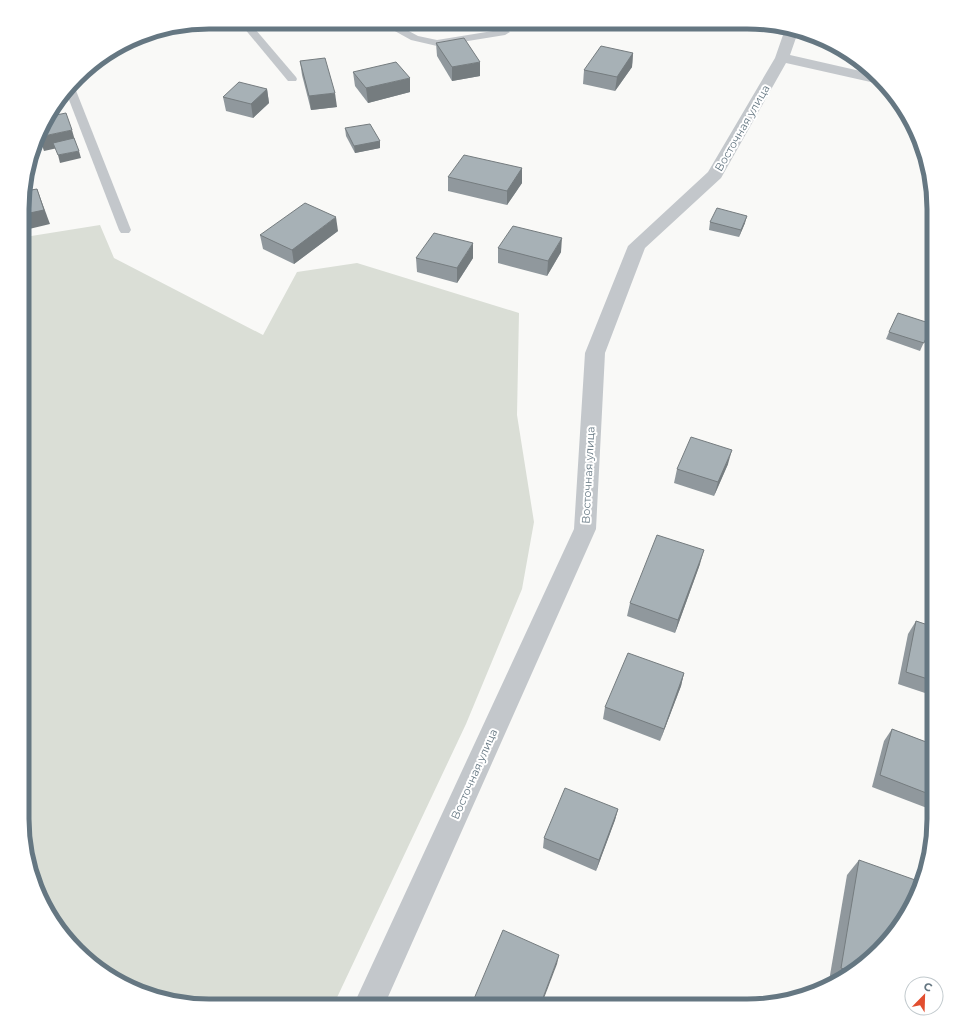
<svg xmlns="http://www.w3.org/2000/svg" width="956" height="1028" font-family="Montserrat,sans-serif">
<rect width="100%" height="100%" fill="#f9f9f7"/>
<!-- green -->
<path fill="#daded6" d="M100,225L114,258L263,335L297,272L357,263L519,313L517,415L534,522L522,589L466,724L333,1006H197L116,981L54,923L32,880L22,831L25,237Z"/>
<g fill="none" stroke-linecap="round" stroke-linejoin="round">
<!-- service -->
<g fill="#c3c7cb" fill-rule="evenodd">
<path d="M239,22H249L296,77L297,79L296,81H288Z"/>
<path d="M383,22L394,23L418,36L437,40L505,29L510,32L505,35L437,46L411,40L384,25Z"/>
<path d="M72,85L75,88L131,230L129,233H121L119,230L66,92Z"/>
</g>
<!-- minor -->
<g fill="#c3c7cb" fill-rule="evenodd">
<path d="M209,22H220L218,25L205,27L200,26L199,24Z"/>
<path d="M740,23L767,24L798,32L790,55L869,73L879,82L875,83L786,63L721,178L645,248L605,353L596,529L384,1006H353L574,529L585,353L628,246L708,172L775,58L783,35L742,27Z"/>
<path d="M192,25L191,29L186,30L145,38L140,37L148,32Z"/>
</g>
</g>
<!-- wall -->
<g fill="#90989d">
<path d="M436,43L480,76L452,81L437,56Z"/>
<path d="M633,53L632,67L615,91L583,84L584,70Z"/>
<path d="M300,61L337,107L311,110L302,75Z"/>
<path d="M353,72L410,92L368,103L355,86Z"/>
<path d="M267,89L269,103L253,118L226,111L223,97Z"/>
<path d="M345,128L380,141V148L355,153L346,136Z"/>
<path d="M522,168V183L507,205L448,191V177Z"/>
<path d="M710,222L745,223L739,237L709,230Z"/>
<path d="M338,231L294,264L263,249L260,235Z"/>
<path d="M498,248L561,252L547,276L498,263Z"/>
<path d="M416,258H473L457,283L417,272Z"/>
<path d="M932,324L920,351L886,339L889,332Z"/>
<path d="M728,464L714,496L674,483L677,469Z"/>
<path d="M700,564L675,633L627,616L630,603Z"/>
<path d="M916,621L934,627V696L898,684L908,634Z"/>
<path d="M684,673L681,686L660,741L603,719L605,707Z"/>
<path d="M892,729L934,745V800L927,808L872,787L884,741Z"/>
<path d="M618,809L615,820L596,871L543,848L544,838Z"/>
<path d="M859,860L909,912L851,974L835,983L829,981L847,875Z"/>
</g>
<!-- shaded-wall -->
<g fill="#757c7f">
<path d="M633,53L632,67L615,91L617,77Z"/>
<path d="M480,62V76L452,81V67Z"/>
<path d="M410,78V92L368,103L366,88Z"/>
<path d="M267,89L269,103L253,118L251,104Z"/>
<path d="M335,93L337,107L311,110L309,96Z"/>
<path d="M72,130L76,144L44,151L39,137Z"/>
<path d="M380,141V148L355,153L354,146Z"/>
<path d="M79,151L81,158L60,163L58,155Z"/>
<path d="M522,168V183L507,205V191Z"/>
<path d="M37,189L50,224L25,230V214Z"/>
<path d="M747,216L745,223L739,237L741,230Z"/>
<path d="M336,217L338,231L294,264L292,250Z"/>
<path d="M562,238L561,252L547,276L548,261Z"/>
<path d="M473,243V258L457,283V268Z"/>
<path d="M732,450L728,464L714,496L718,482Z"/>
<path d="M704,550L700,564L675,633L678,620Z"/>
<path d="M684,673L681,686L660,741L664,729Z"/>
<path d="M618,809L615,820L596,871L599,860Z"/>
<path d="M559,955L557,964L541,1006H540Z"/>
</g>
<!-- building -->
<g fill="#a7b1b6" stroke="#757c7f">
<path d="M464,38L480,62L452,67L436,43Z"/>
<path d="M601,46L633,53L617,77L584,70Z"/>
<path d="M325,58L335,93L309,96L300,61Z"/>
<path d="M396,62L410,78L366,88L353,72Z"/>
<path d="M239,82L267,89L251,104L223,97Z"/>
<path d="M66,113L72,130L39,137L46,117Z"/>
<path d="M370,124L380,141L354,146L345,128Z"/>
<path d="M74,138L79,151L58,155L53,143Z"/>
<path d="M464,155L522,168L507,191L448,177Z"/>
<path d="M37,189L44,210L25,214V191Z"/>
<path d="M305,203L336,217L292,250L260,235Z"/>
<path d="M717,208L747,216L741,230L710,222Z"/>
<path d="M513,226L562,238L548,261L498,248Z"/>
<path d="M434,233L473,243L457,268L416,258Z"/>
<path d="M898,313L932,324L924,343L889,332Z"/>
<path d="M691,437L732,450L718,482L677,469Z"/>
<path d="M657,535L704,550L678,620L630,603Z"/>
<path d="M916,621L934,627V681L906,672Z"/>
<path d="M628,653L684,673L664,729L605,707Z"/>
<path d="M892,729L934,745V796L880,775Z"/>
<path d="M565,788L618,809L599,860L544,838Z"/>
<path d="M859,860L918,881L909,912L853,973L841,968Z"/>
<path d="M503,930L559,955L540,1006H471Z"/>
</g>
<g text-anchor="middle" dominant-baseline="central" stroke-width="4" stroke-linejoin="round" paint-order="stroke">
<!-- street labels -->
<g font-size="11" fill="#657782" stroke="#fff">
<text transform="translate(742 128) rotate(-60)">Восточная улица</text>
<text transform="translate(588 475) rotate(-87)">Восточная улица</text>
<text transform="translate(474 774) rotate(-66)">Восточная улица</text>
</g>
</g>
<!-- crop -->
<path d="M0 0H956V1028H0ZM209 29H747A180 180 0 0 1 927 209V819A180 180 0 0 1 747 999H209A180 180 0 0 1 29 819V209A180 180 0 0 1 209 29Z" fill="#fff" fill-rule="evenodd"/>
<path fill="none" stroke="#657782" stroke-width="5" d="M209 29H747A180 180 0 0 1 927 209V819A180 180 0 0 1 747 999H209A180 180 0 0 1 29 819V209A180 180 0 0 1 209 29Z"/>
<!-- north arrow -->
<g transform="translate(924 996) rotate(23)"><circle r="19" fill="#ffffff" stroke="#c1c9cd"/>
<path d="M0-3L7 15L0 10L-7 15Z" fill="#e24e2f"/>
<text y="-6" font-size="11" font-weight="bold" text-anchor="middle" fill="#657782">С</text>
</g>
</svg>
